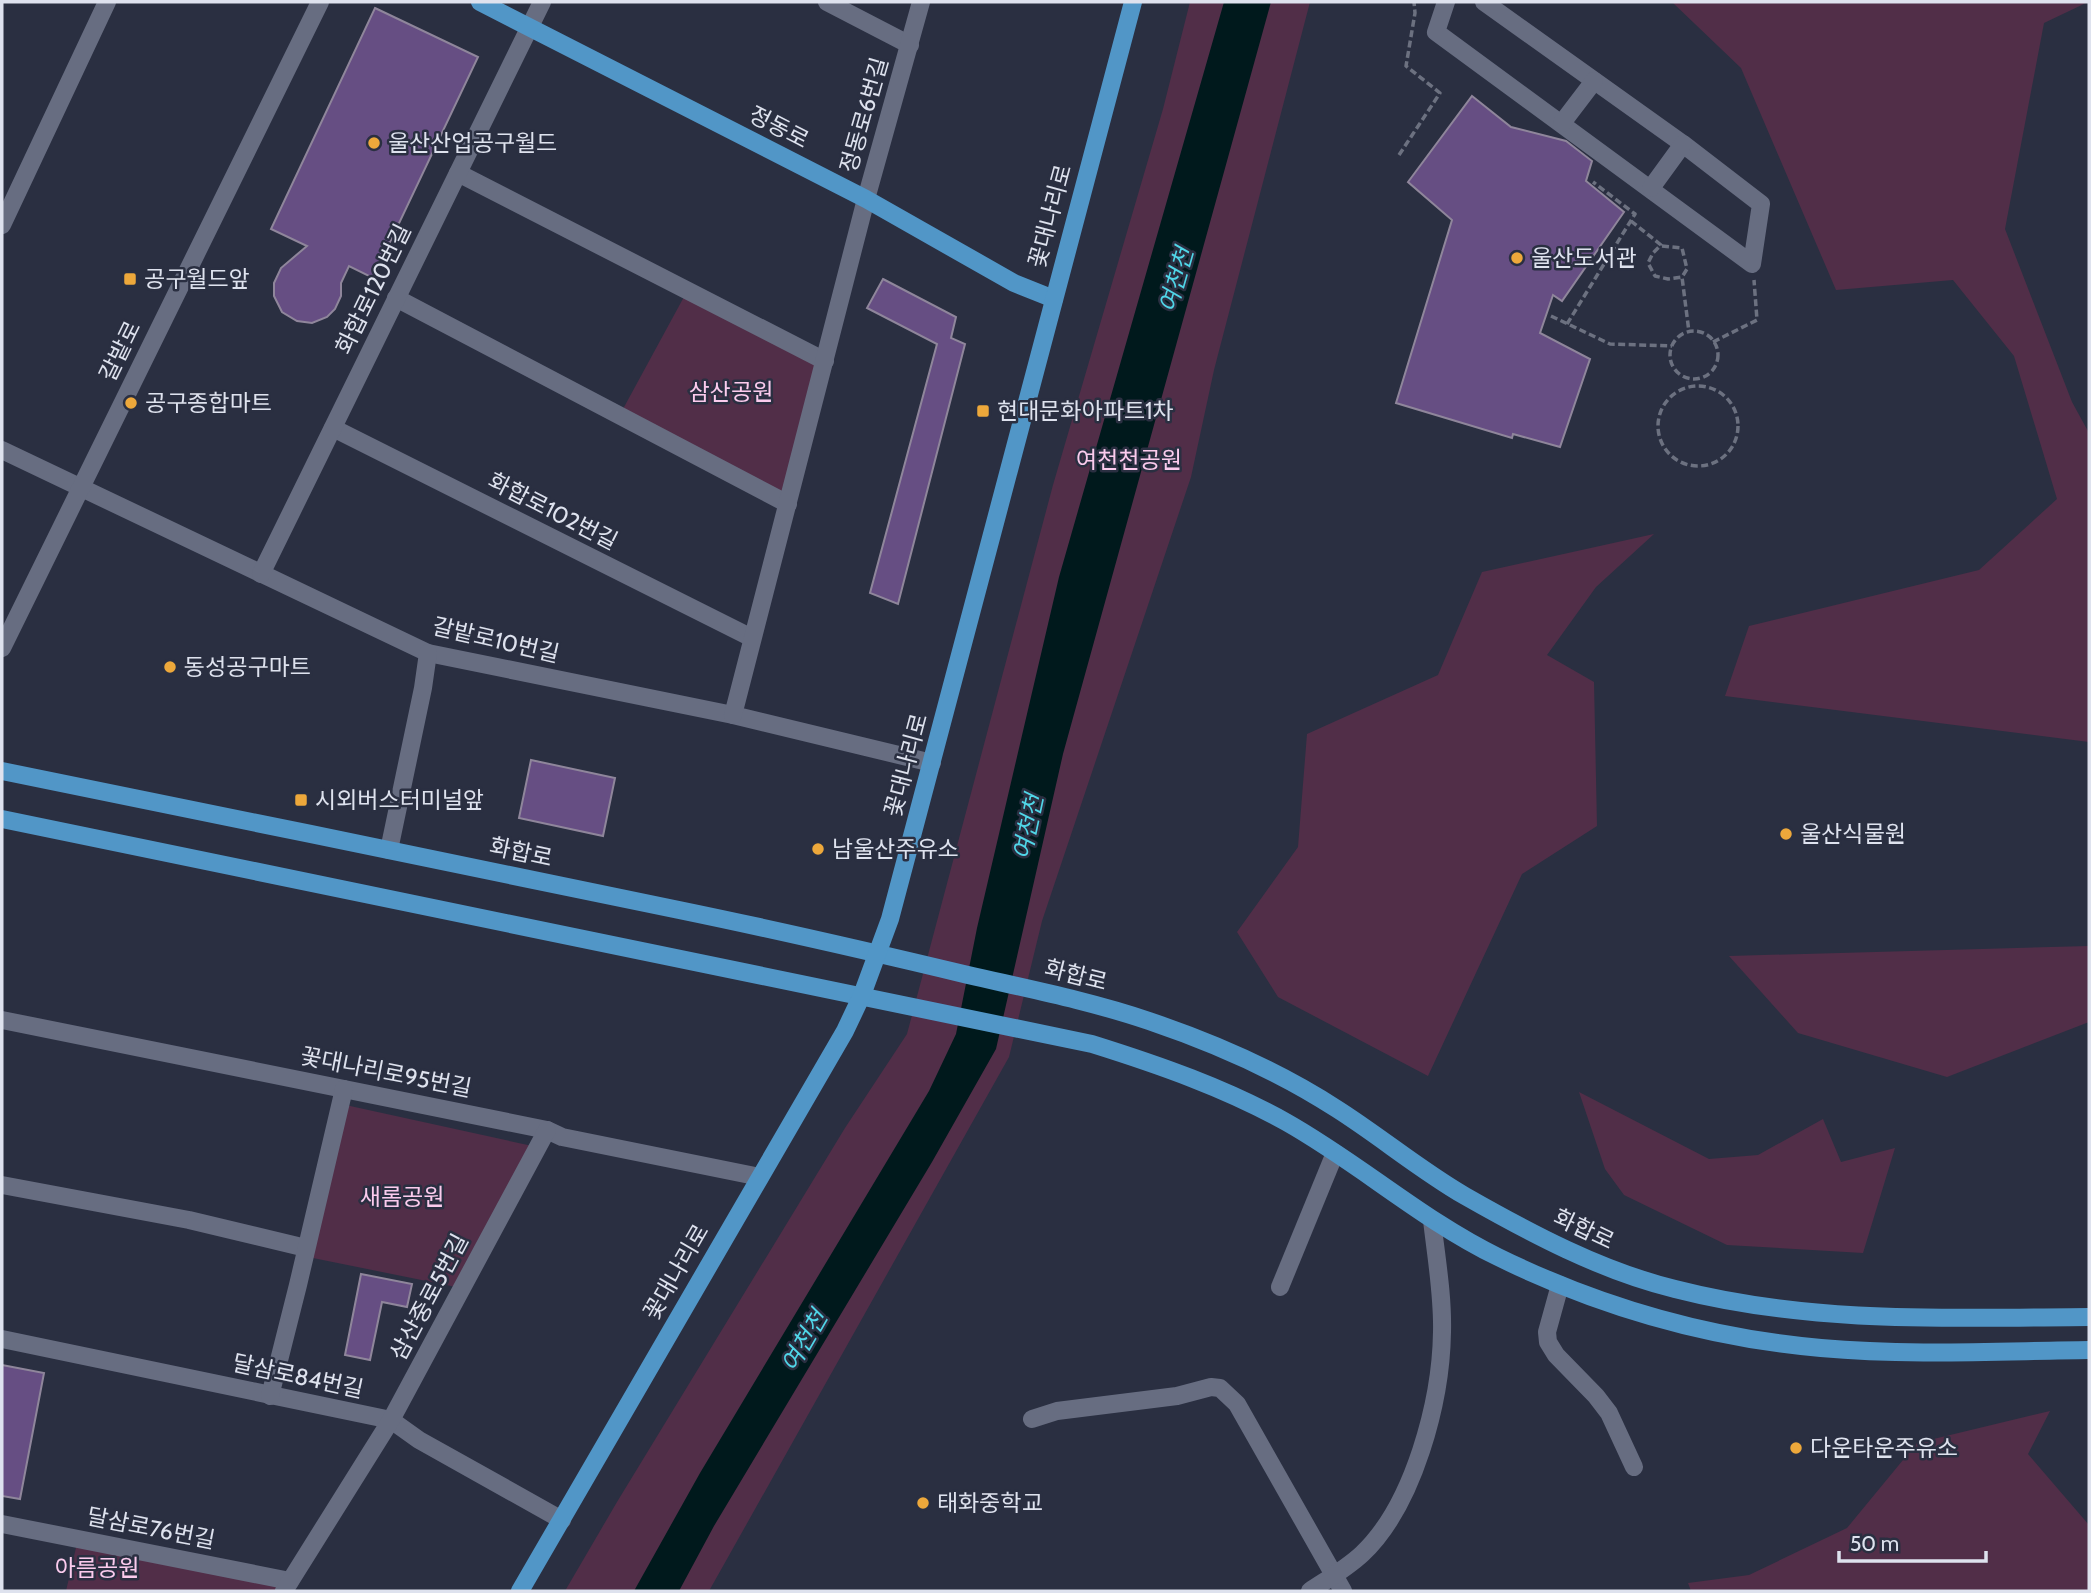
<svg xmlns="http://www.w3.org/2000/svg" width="2091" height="1593" font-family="Cabin,'Noto Sans KR',sans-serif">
<rect width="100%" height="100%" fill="#2a2f41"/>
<!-- green -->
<g fill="#512e48">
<path d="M1190,2H1310L1214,370L1191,477L1042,921L1009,1057L709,1591H565L617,1502L845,1128L907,1034L1053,485L1163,109Z"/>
<path d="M1672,2H2088L2044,23L2005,229L2072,402L2089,433V742L1725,696L1749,626L1979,570L2057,499L2014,356L1953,280L1836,290L1741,68Z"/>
<path d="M685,295L818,364L785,494L623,409Z"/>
<path d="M1654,534L1596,587L1547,655L1594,682L1597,826L1522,874L1428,1076L1278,997L1237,932L1298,847L1307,734L1438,675L1482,572Z"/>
<path d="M2089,946V1022L1947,1077L1798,1033L1729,956Z"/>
<path d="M1579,1092L1709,1159L1758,1155L1823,1119L1841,1162L1895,1148L1863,1253L1727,1245L1624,1195L1605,1169Z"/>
<path d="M341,1104L537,1147L461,1288L308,1257Z"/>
<path d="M2050,1411L2028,1454L2089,1525V1591H1691L1688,1583L1749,1575L1847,1528L1917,1443Z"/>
<path d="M78,1539L282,1579L275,1591H66Z"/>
</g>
<!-- water -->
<path fill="#00191c" d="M1224,2H1271L1063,754L996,1049L932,1162L714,1526L679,1591H634L700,1473L929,1091L956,1034L977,928L1059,577Z"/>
<!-- building -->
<g fill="#664e83" stroke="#8f869b" stroke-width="2">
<path d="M375,8L478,57L373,278L349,266L341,283V296L335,309L327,317L312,323L297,321L282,312L274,296V283L281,268L307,246L271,229Z"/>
<path d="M1472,96L1511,127L1566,141L1592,161L1586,181L1624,212L1562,301L1553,295L1540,333L1590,359L1560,447L1513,434L1512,438L1396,403L1452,220L1408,182Z"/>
<path d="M883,279L956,317L951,338L965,344L898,604L870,593L937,344L867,308Z"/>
<path d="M531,760L615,778L603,836L519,818Z"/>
<path d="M361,1274L412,1284L407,1307L382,1302L370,1360L345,1355Z"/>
<path d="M2,1365L44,1373L20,1499L2,1496Z"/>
</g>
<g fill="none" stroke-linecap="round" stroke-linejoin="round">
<!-- path -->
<g stroke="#6c7180" stroke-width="3.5" stroke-dasharray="7 3.5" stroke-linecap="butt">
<path d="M1399,155L1440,93L1406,66L1415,13L1414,2"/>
<path d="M1631,221L1661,245L1653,253L1648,263L1655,276L1668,279L1682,277L1689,332"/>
<path d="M1662,246L1682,248L1687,269L1682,277"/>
<path d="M1551,316L1610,344L1672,346"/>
<path d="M1567,324L1635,214L1593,182"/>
<circle cx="1694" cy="355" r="24"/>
<path d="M1713,342L1757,320L1754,280"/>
<circle cx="1698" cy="426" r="40"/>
</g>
<!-- minor -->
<g stroke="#676d81" stroke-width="18">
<path d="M827,2L910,45"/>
<path d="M1446,2L1436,32L1752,264L1761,204L1683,144L1484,2"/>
<path d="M1562,123L1594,81"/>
<path d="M458,173L825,361"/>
<path d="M1651,188L1683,144"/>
<path d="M2,225L107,2"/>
<path d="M396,298L788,504"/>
<path d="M333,428L752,638"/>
<path d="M2,450L428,653L733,715L932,763"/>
<path d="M261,574L542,2"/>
<path d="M2,648L320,2"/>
<path d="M733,715L866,199L921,2"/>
<path d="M389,850L423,688L428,653"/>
<path d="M2,1020L547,1130L562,1137L760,1177"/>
<path d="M2,1185L189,1220L306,1248"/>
<path d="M1560,1285L1547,1332L1548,1342L1556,1355L1596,1396L1609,1413L1634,1467"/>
<path d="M1280,1287L1335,1153"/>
<path d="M2,1339L391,1420L419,1440L562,1520"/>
<path d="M270,1396L298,1285L344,1089"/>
<path d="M1032,1419L1057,1411L1177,1396L1211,1387L1220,1388L1237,1404L1343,1591"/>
<path d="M2,1524L290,1581"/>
<path d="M284,1591L391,1420L547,1130"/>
<path d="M1310,1591C1328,1579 1347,1568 1362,1554C1414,1505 1441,1401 1442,1332C1443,1295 1436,1256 1432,1220"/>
</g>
<!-- major -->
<g stroke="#5196c7" stroke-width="18">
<path d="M480,2L866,199L1014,283L1054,299"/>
<path d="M2,771C228,817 453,863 679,910C776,930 872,952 968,975C1029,989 1090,1001 1149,1021C1214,1043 1280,1072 1337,1109C1381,1137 1420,1170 1465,1196C1530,1233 1601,1271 1675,1289C1811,1324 1950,1318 2089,1317"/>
<path d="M2,819L1092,1044C1159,1065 1225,1088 1286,1122C1359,1163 1422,1220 1498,1257C1600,1307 1708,1338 1821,1348C1910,1356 2000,1351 2089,1350"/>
<path d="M520,1591L845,1031L862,995L890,919L1133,2"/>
</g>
</g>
<!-- markers -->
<g fill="#eda83b" stroke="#2a2f41" stroke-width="2.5">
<circle cx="374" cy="143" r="7"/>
<circle cx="1517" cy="258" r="7"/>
<rect x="123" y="272" width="14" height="14" rx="3.5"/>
<circle cx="131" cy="403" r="7"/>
<rect x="976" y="404" width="14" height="14" rx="3.5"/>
<circle cx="170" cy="667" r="7"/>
<rect x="294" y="793" width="14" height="14" rx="3.5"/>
<circle cx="1786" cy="834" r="7"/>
<circle cx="818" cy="849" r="7"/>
<circle cx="1796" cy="1448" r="7"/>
<circle cx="923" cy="1503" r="7"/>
</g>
<g text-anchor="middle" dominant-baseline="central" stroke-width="5" stroke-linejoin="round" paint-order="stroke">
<!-- street labels -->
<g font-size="23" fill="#dee2ee" stroke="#2a2f41">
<text transform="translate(864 115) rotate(-74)">정동로6번길</text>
<text transform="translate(779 127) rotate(27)">정동로</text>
<text transform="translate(1050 216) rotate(-75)">꽃대나리로</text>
<text transform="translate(373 289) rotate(-64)">화합로120번길</text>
<text transform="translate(120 351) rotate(-64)">갈밭로</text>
<text transform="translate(553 511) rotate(27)">화합로102번길</text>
<text transform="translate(496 640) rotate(13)">갈밭로10번길</text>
<text transform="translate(906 765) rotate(-75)">꽃대나리로</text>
<text transform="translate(521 852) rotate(12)">화합로</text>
<text transform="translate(1076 975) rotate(14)">화합로</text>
<text transform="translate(386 1072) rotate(11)">꽃대나리로95번길</text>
<text transform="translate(1584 1229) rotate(25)">화합로</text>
<text transform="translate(676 1272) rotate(-60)">꽃대나리로</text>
<text transform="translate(429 1297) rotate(-62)">삼산중로5번길</text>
<text transform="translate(298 1376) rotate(12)">달삼로84번길</text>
<text transform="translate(151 1528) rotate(11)">달삼로76번길</text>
</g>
<!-- poi labels -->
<g font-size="23" fill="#dee2ee" stroke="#2a2f41" text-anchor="start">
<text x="388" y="143">울산산업공구월드</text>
<text x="1531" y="258">울산도서관</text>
<text x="144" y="279">공구월드앞</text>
<text x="145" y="403">공구종합마트</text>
<text x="997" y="411">현대문화아파트1차</text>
<text x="184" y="667">동성공구마트</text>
<text x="315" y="800">시외버스터미널앞</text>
<text x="1800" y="834">울산식물원</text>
<text x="832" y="849">남울산주유소</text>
<text x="1810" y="1448">다운타운주유소</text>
<text x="937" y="1503">태화중학교</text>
</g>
<!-- park labels -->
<g font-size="23" fill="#fbcbed" stroke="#2a2f41">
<text x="731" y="392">삼산공원</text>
<text x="1129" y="460">여천천공원</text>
<text x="402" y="1197">새롬공원</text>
<text x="97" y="1568">아름공원</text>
</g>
<!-- water labels -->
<g font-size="24" font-style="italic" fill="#50d6e8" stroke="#2a2f41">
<text transform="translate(1176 280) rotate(-74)">여천천</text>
<text transform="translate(1028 827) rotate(-78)">여천천</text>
<text transform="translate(804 1341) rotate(-60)">여천천</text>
</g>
</g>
<!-- border -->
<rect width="2091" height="1593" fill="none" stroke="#dee2ee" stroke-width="7"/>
<!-- scale -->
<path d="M1839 1551v10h147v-10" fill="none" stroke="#dee2ee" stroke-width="3.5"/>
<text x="1850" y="1551" font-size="21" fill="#dee2ee" stroke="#2a2f41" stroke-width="5" paint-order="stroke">50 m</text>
</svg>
